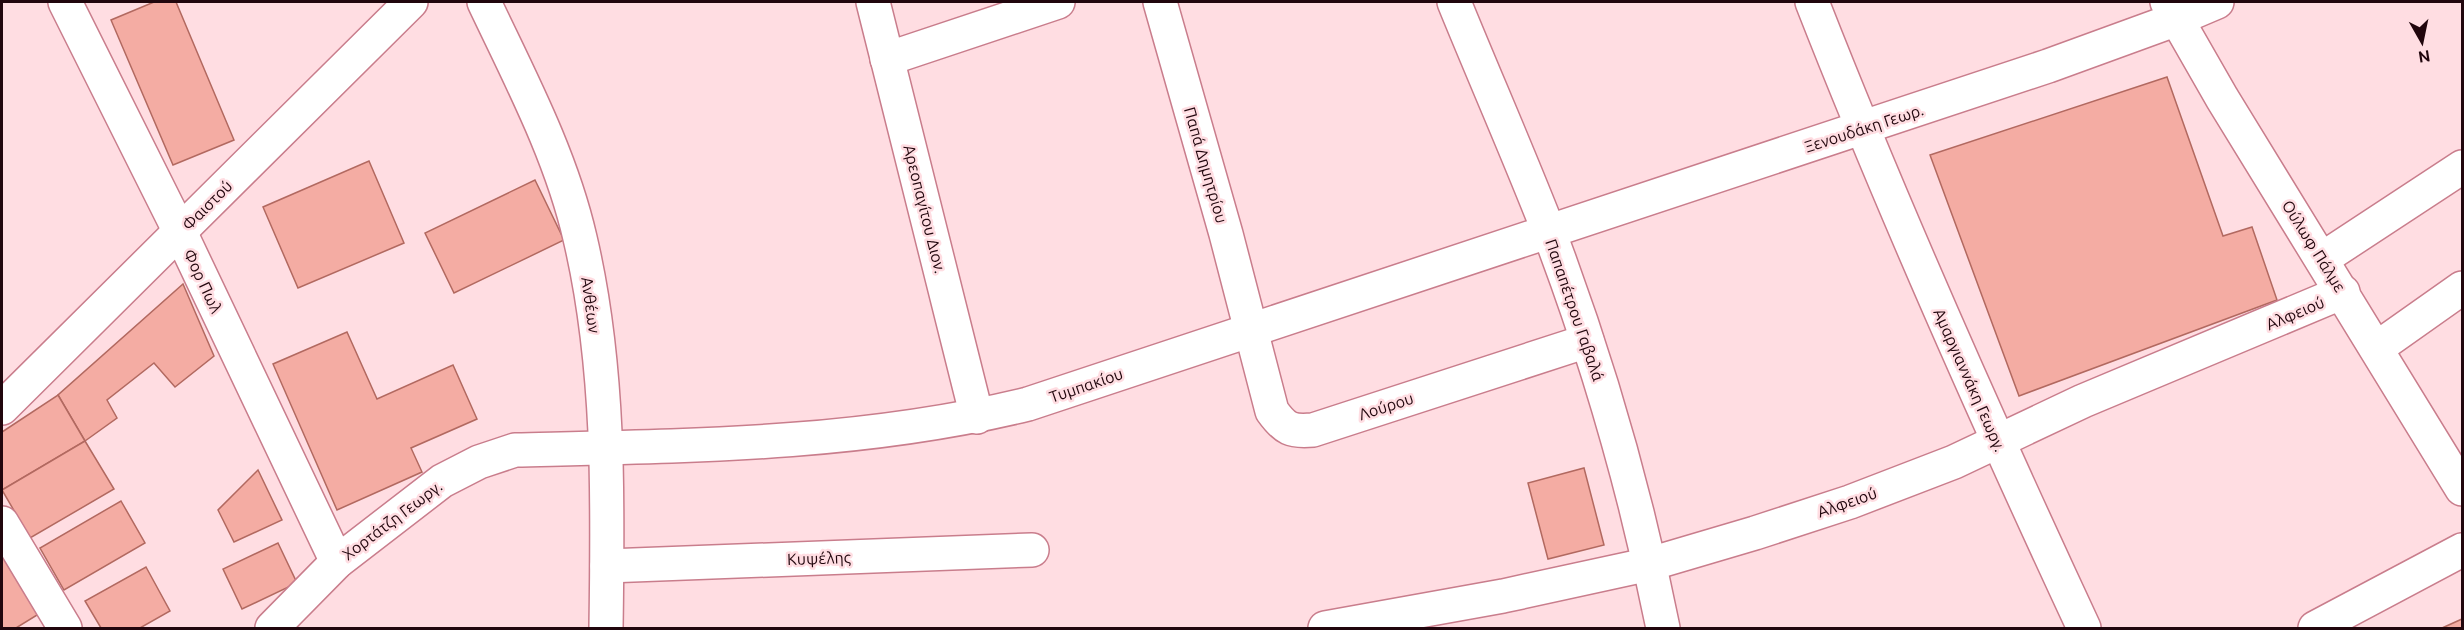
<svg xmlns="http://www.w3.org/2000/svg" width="2464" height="630" font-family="Ubuntu,sans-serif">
<rect width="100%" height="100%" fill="#ffdde2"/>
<!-- building -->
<g fill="#f4aca3" stroke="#b26960" stroke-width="1.5">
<path d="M154,2H176L234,140L173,165L111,20Z"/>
<path d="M2167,77L2223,236L2252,227L2277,300L2019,396L1930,155Z"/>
<path d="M369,161L404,243L298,288L263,207Z"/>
<path d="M535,180L564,240L454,293L425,233Z"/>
<path d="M183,284L214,356L175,387L154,363L107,400L117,418L85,441L58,395Z"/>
<path d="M347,332L377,399L453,365L477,419L411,448L422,472L337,510L273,364Z"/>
<path d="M58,395L85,441L2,490V432Z"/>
<path d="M85,441L114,489L30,538L2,490Z"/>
<path d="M1584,468L1604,545L1548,559L1528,483Z"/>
<path d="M258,470L282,520L234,542L218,510Z"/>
<path d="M121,501L145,543L64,590L40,548Z"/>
<path d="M278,543L297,583L242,609L223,569Z"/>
<path d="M2,549L42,612L16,628H2Z"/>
<path d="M146,567L170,611L140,628H101L85,601Z"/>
<path d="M2462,619V628H2442Z"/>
</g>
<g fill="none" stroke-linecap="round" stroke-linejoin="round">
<defs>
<g id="street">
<path d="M65,2L180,232L337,562"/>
<path d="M873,2L977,417"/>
<path d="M1160,2L1226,234L1272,411C1285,429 1291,432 1313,430L1587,341"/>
<path d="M1812,2C1895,214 1988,422 2084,628"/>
<path d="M887,59L1058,2"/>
<path d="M2322,259L2462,167"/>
<path d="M2377,348L2462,288"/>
<path d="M2,408L411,2"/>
<path d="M2,523L65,628"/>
<path d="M607,566L1032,550"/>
<path d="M272,628L337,562L442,481L479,462L515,450C687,446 861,445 1028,404L2048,66L2177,19L2217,2"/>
<path d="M1325,628L1503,596L1650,564L1755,533L1850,502L1954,462L2083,401L2343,292"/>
<path d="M2315,628L2462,550"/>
</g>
<g id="secondary">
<path d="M484,2C520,78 561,155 580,238C610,365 608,499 606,628"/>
<path d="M1454,2C1485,78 1519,155 1549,232C1598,361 1636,493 1663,628"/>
<path d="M2167,2L2222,98L2462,489"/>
</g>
</defs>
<!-- street casing -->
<use href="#street" stroke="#c97d8c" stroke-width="36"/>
<!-- secondary casing -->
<use href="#secondary" stroke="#c97d8c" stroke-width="36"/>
<!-- street -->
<use href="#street" stroke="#fff" stroke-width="33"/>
<!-- secondary -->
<use href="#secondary" stroke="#fff" stroke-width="33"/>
</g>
<g text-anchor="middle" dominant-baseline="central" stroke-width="5" stroke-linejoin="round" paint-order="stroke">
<!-- street labels -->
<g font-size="16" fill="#21060d" stroke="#ffdde2">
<text transform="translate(1864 128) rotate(-18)">Ξενουδάκη Γεωρ.</text>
<text transform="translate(1206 165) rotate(74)">Παπά Δημητρίου</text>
<text transform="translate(207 205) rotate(-45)">Φαιστού</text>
<text transform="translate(925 209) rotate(76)">Αρεοπαγίτου Διον.</text>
<text transform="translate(2314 246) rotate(58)">Ούλωφ Πάλμε</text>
<text transform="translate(203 281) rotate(65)">Φορ Πωλ</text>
<text transform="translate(591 305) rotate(82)">Ανθέων</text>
<text transform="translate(1575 310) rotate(71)">Παπαπέτρου Γαβαλά</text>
<text transform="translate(2295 313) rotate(-23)">Αλφειού</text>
<text transform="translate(1970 380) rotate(66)">Αμαργιαννάκη Γεωργ.</text>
<text transform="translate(1086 385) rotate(-19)">Τυμπακίου</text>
<text transform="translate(1386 406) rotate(-18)">Λούρου</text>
<text transform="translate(1847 502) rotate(-19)">Αλφειού</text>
<text transform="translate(392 520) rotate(-37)">Χορτάτζη Γεωργ.</text>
<text transform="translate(819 558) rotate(-2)">Κυψέλης</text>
</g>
</g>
<!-- border -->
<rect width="2464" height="630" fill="none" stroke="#21060d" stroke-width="6"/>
<!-- north arrow -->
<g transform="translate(2422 42) rotate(171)" stroke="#ffdde2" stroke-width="4.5" paint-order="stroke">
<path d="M0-4.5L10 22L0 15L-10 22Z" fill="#21060d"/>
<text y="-9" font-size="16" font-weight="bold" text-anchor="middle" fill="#21060d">N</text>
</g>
</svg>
